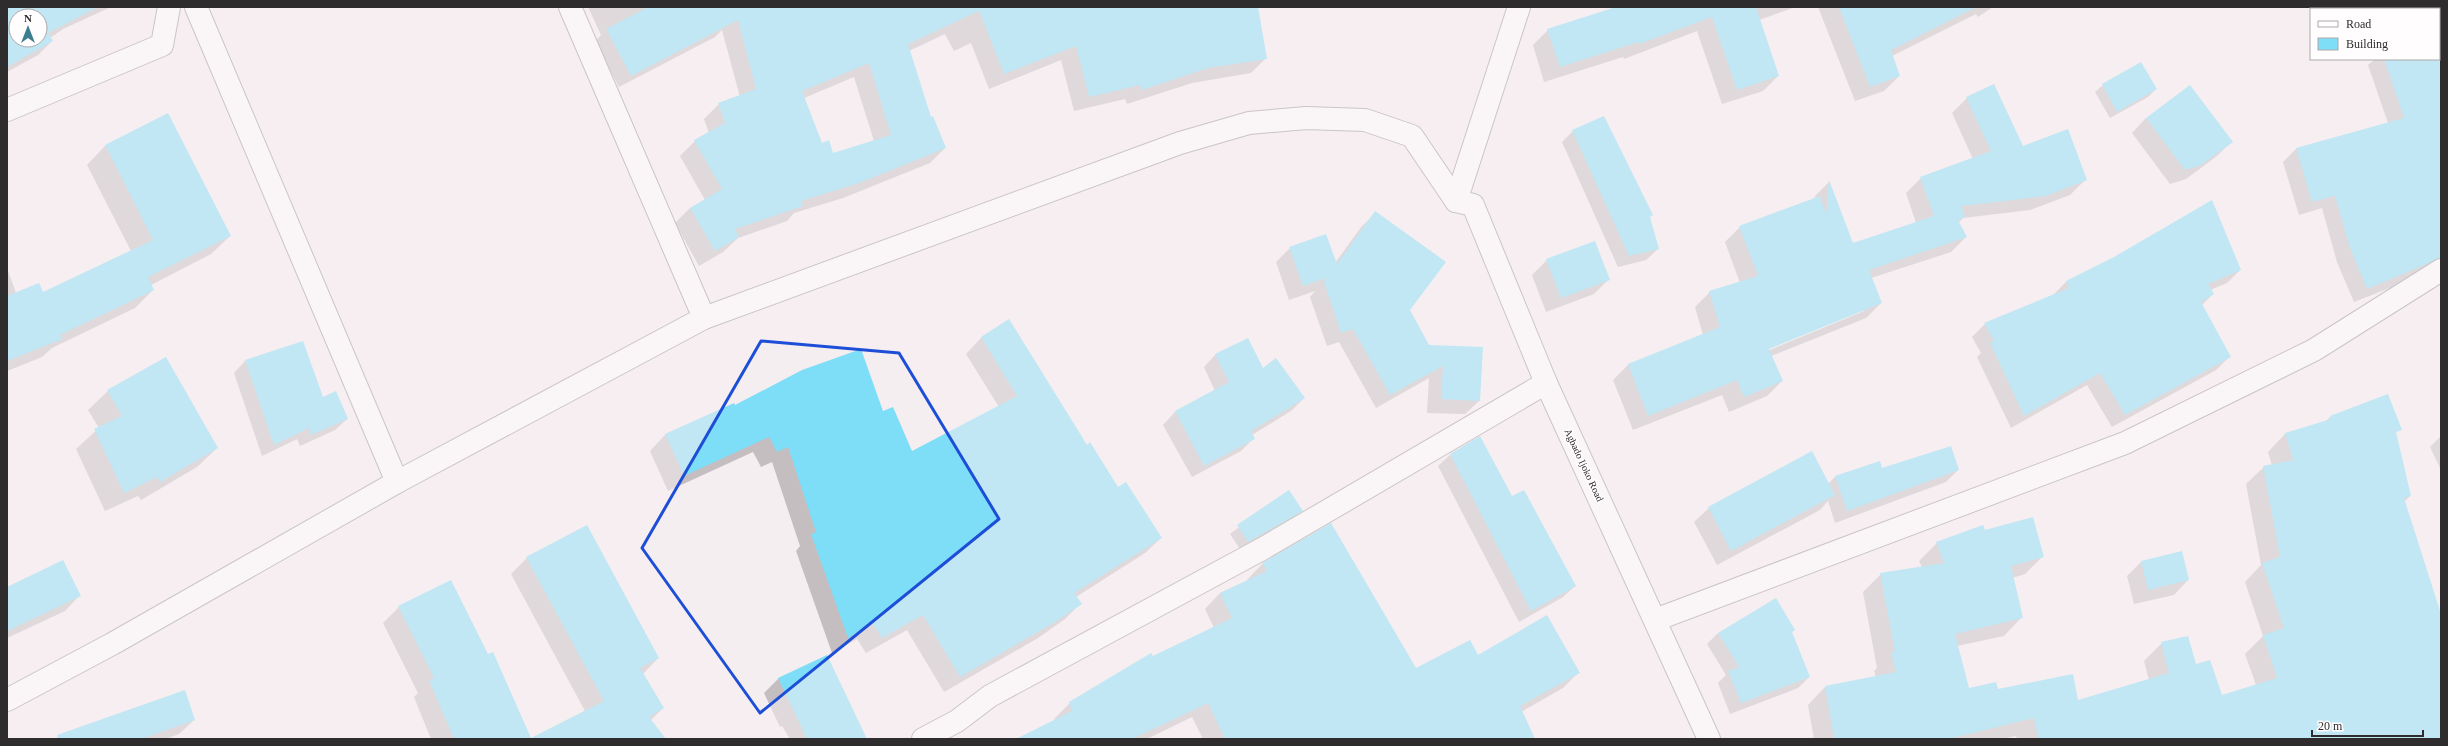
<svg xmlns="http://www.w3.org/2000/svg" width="2448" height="746" font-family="'Times New Roman',serif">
<rect width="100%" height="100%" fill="#f5eef0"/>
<!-- shadow -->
<g fill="#0003" fill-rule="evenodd">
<path d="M7,7H111L63,29L50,38L52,41L38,55L7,72ZM16,16H40V40H16Z"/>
<path d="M588,7H1257L1266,58L1251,73L1192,83L1127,104L1125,99L1074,111L1061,60L989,89L971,43L954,51L945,34L909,51L930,118L945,148L930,163L843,198L794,213L787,221L738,238L723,252L699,266L675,223L690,208L705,200L680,156L695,141L709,133L704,119L719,104L740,97L722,30L715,37L619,87L595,42L601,35ZM854,77L874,141L832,154L821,144L804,98Z"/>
<path d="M1618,7H1795L1759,20L1778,76L1763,91L1722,104L1697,31L1624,59L1623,57L1544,82L1533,45L1548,30Z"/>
<path d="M1818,7H1993L1978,17L1976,14L1892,56L1899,76L1884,91L1855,101Z"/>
<path d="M2439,33H2441V268L2354,302L2337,262L2322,208L2299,215L2283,162L2296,149L2388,123L2368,65L2375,59H2439Z"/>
<path d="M2103,85L2156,89L2148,97L2110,118L2095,92Z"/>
<path d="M1967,98L2023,147L2085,180L2070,195L2030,210L1963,218L1958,223L1966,237L1951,252L1871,278L1881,303L1866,318L1771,356L1782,381L1767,396L1729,412L1722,395L1633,430L1613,380L1628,365L1703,335L1695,307L1710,292L1740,283L1725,242L1740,227L1814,200L1815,196L1829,182L1852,244L1916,223L1906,193L1921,178L1973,159L1952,113ZM1864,309V311L1765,352L1764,350Z"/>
<path d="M168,115L230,236L211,254L151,285L153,290L135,308L52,348L42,357L7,371V268L16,293H42L131,251L87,165L105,146Z"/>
<path d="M2146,118L2231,142L2217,156L2186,179L2170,184L2132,133Z"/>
<path d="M1573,131L1649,218L1658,249L1646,260L1618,267L1562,142Z"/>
<path d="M1376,213L1409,310L1429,346L1479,401L1465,414L1427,413L1429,378L1376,408L1339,342L1327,346L1310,297L1315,291L1289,300L1276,262L1290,248L1335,263L1362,226Z"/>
<path d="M2115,258L2240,270L2227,283L2210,290L2213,294L2202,305L2229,357L2216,370L2112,427L2087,385L2011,428L1977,357L1981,353L1972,337L1985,324L2053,295L2066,282Z"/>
<path d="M1547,260L1609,279L1594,294L1546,312L1532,275Z"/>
<path d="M1009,320L1087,446L1117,488L1161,538L1145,553L1076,597L1080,604L1065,619L1038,638L944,692L907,630L866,653L857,639L832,653L796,551L800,546L772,462L761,467L753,452L668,491L650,451L665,435L734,404L735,406L882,412L911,453L999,407L966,354L981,338Z"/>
<path d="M1216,354L1263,369L1304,398L1291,411L1252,435L1254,438L1241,451L1192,477L1163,425L1175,412L1215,391L1204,367Z"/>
<path d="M245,361L322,398L347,419L335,430L300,446L297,439L262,456L234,373Z"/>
<path d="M108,391L217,448L197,467L141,500L138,496L105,511L76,449L99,428L88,410Z"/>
<path d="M2330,417L2410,496L2404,502L2441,618V739H2017L2016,736L2002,739H1814L1808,705L1825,687L1876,677L1874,671L1877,668L1863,592L1881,574L1922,567L1919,561L1937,543L1984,531L2042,557L2025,574L2012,578L2021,618L2004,636L1957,646L1968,690H1997L2077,702L2149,680L2144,661L2162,643L2195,666L2221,697L2256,685L2245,654L2263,636L2245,582L2261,565L2246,484L2264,467L2272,465L2268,452L2285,434L2325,422Z"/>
<path d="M2441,436V470L2430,447Z"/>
<path d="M1450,455L1512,497L1575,586L1563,597L1519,622L1438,466Z"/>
<path d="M1881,469L1958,470L1946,482L1835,523L1828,501L1820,510L1717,565L1694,522L1709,508L1828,484L1836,476Z"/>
<path d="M1288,491L1302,510L1294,518L1240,549L1230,534Z"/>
<path d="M1331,524L1416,669L1478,656L1579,672L1563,688L1521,712L1534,739H1203L1192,717L1147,739H1029L1055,721L1054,719L1070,703L1153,657L1214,628L1205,609L1220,593L1248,581L1247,580L1262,564Z"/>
<path d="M527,558L658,658L643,674L663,708L650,721L665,739H532L585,711L511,574Z"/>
<path d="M2141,562L2188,580L2174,595L2134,604L2127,576Z"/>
<path d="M7,588L79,596L65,611L7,638Z"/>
<path d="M399,607L530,739H431L414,697L418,693L383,623Z"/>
<path d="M1794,630L1791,633L1809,677L1798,688L1730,714L1718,683L1726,675L1707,644L1718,633Z"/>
<path d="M779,678L866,739H790L782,726L780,727L764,693Z"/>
<path d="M194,720L179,734L166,739H90Z"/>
</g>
<!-- building -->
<g fill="#7eddf7" fill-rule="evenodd">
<path d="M7,7H98L48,33L53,41L7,67ZM16,16H40V40H16Z"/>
<path d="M648,7H1258L1267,59L1208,68L1142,90L1140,85L1089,97L1076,46L1004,74L979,11L908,44L931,117L933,116L946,148L859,183L801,201L803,206L735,229L739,237L715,251L690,208L722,189L694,140L725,123L718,103L756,89L738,20L631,76L606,29ZM869,63L891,135L833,153L829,140L822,143L802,91Z"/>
<path d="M1616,7H1756L1779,76L1737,90L1712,17L1639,44L1638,42L1560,67L1547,29Z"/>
<path d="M1839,7H1976L1891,50L1900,76L1870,87Z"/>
<path d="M2384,59H2441V258L2367,289L2350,248L2335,196L2312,202L2296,148L2404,118Z"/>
<path d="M2141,62L2157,89L2117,112L2102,84Z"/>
<path d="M1994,84L2023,146L2068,129L2087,180L2046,196L1961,206L1965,217L1958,220L1967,237L1869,270L1882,303L1769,349L1783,381L1744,397L1737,380L1648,416L1628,364L1720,327L1709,291L1758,276L1739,226L1820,196L1826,215L1829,180L1853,243L1934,216L1920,177L1991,151L1966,97Z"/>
<path d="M2190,85L2233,142L2201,165L2185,170L2146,118Z"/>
<path d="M168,113L231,236L148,277L154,290L60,335L62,339L7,361V296L39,283L43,292L153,240L105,145Z"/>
<path d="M1604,116L1653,215L1650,217L1659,249L1629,256L1572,130Z"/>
<path d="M2212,200L2241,270L2208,284L2214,294L2201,302L2231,357L2125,415L2100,373L2024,416L1990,343L1994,341L1984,323L2069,288L2066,281L2114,257Z"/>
<path d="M1375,211L1446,262L1410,310L1429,345L1483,347L1480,401L1441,399L1443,366L1390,395L1353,329L1341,333L1324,282L1326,278L1303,286L1289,247L1326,234L1337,264Z"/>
<path d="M1595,241L1610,280L1561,298L1546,259Z"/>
<path d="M1009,319L1087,445L1090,442L1118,487L1126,482L1162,538L1074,593L1082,604L1055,622L960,677L923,615L882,638L873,624L848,638L811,534L816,532L788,447L777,452L769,437L684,476L665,434L734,403L735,405L802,370L861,349L883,411L893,407L912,451L1017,396L981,337Z"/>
<path d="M1248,338L1263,368L1276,358L1305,398L1251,431L1255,439L1204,466L1175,411L1229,382L1215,354Z"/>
<path d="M303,341L323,397L336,391L348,419L311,435L309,428L274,445L245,360Z"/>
<path d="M166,357L218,448L160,482L157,477L124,493L94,429L122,416L107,390Z"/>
<path d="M2388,394L2402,430L2396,432L2411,496L2404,498L2441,614V739H2038L2034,718L1948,739H1834L1825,686L1896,672L1891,652H1895L1880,573L1944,563L1936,542L1983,525L1985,530L2033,517L2044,557L2011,566L2023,618L1955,634L1969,688L1996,682L1998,689L2073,674L2078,700L2169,673L2161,642L2188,636L2196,664L2210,660L2222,695L2277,678L2263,635L2284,628L2262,563L2280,557L2263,466L2293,460L2285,433L2331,419L2330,416Z"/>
<path d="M1480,436L1512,496L1524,490L1576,586L1531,611L1450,454Z"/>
<path d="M1951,446L1959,470L1847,511L1835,476L1880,461L1882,468Z"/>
<path d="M1812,451L1835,495L1731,551L1708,507Z"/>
<path d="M1289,490L1303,511L1248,542L1237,525Z"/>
<path d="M1331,523L1416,668L1470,640L1478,655L1547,615L1580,673L1520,706L1535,739H1225L1208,703L1132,739H1016L1072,711L1069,702L1151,653L1153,656L1232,618L1220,593L1267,571L1262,563Z"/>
<path d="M587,525L659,658L640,668L664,708L649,717L666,739H454L429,680L434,678L398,606L451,580L488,654L493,652L531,738L604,701L526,557Z"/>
<path d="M2182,551L2189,580L2148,590L2141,561Z"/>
<path d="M63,560L81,596L7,631V587Z"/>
<path d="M1776,598L1795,630L1792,632L1810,677L1741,703L1728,671L1739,667L1718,633Z"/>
<path d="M827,655L867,739H807L778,678Z"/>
<path d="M185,690L195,720L141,739H58L57,735Z"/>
</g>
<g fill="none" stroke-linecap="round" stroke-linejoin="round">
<defs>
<g id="minor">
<path d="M196,7L397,482"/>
<path d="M570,7L704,318"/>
<path d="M7,110L162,45L169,7"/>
<path d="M1456,201L1473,205L1546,383L1709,739"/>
<path d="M1456,201L1519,7"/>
<path d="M1655,620L2125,443L2314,350L2441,270"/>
<path d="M7,700L112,644L397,482L704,318L1180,143L1249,123L1306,118L1365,120L1412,136L1456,201"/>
<path d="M923,739L957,721L990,696L1262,549L1546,383"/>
</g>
</defs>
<!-- minor casing -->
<use href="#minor" stroke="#989294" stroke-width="24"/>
<!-- minor -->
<use href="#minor" stroke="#fff" stroke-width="22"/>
</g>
<!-- marked area -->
<path d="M0 0H2448V746H0ZM761,341L899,353L999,519L760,713L642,548Z" fill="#f5eef0" fill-opacity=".55" fill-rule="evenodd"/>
<path fill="none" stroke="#1d4ed8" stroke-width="3" stroke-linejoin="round" d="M761,341L899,353L999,519L760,713L642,548Z"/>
<g text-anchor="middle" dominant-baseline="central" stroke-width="3" stroke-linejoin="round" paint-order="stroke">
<!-- street labels -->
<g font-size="10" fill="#2f2c2d" stroke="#fffdfe">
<text transform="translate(1584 465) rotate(65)">Agbado Ijoko Road</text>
</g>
</g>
<!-- border -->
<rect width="2448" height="746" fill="none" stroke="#2f2c2d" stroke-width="16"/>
<!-- legend -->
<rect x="2310" y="8" width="130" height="52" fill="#fffdfe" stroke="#aca9aa"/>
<rect x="2318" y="21" width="20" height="6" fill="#ffffff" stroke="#aca9aa"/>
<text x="2346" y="28" font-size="12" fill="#2f2c2d">Road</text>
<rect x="2318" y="38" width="20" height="12" fill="#7eddf7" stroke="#aca9aa"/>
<text x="2346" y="48" font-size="12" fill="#2f2c2d">Building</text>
<!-- north arrow -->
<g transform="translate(28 28)"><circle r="19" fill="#fffdfe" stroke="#aca9aa"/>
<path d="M0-3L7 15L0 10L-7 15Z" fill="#3c7e8f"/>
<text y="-6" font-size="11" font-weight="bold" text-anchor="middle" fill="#2f2c2d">N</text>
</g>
<!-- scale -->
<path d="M2312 730v6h111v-6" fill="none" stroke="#2f2c2d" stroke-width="2"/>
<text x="2318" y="730" font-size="12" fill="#2f2c2d" stroke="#fffdfe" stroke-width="3" paint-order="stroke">20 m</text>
</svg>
